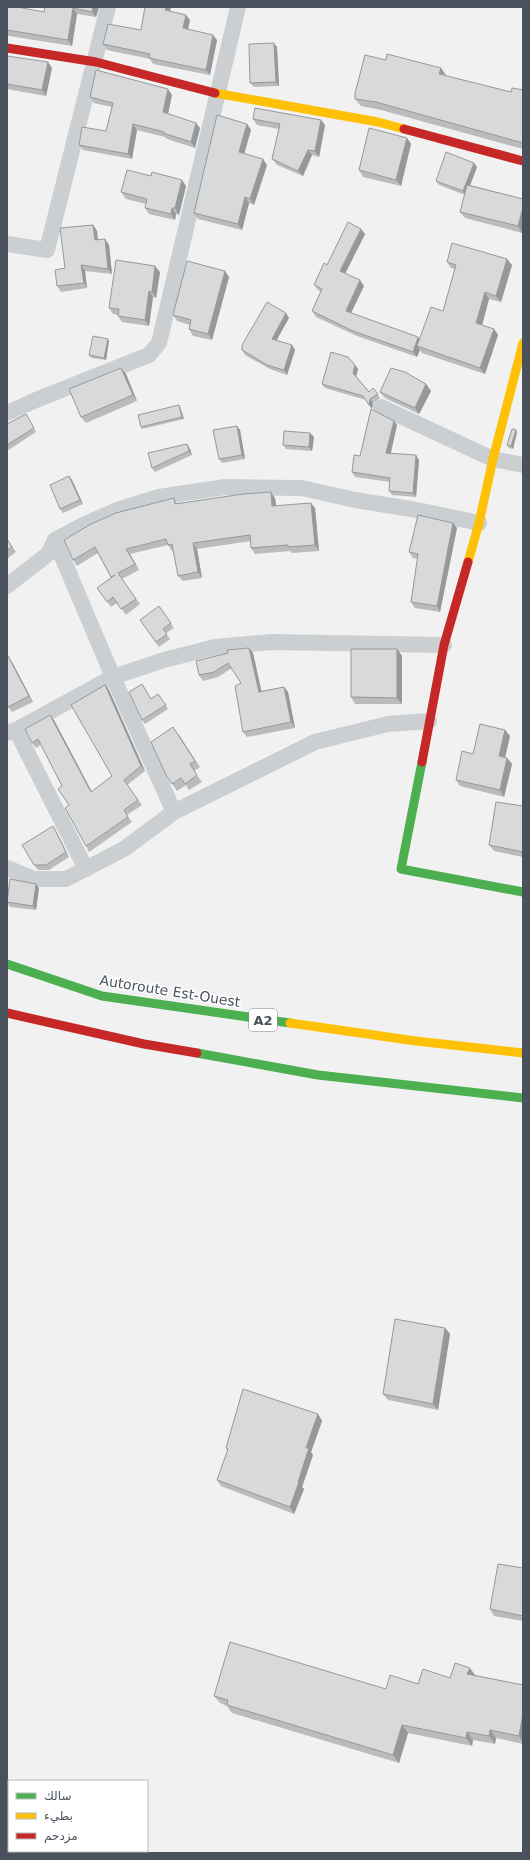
<svg xmlns="http://www.w3.org/2000/svg" width="530" height="1860" font-family="'DejaVu Sans',Cairo,sans-serif">
<rect width="100%" height="100%" fill="#f1f1f1"/>
<g fill="none" stroke-linecap="round" stroke-linejoin="round">
<!-- street -->
<g stroke="#cccfd1" stroke-width="16">
<path d="M7,244L47,250L108,7"/>
<path d="M381,407L493,459L523,465"/>
<path d="M7,413L36,400L149,355L159,343L238,7"/>
<path d="M55,540L113,677L174,812"/>
<path d="M7,586L48,554L55,540L83,525L117,510L159,497L225,487L302,488L355,500L417,510L479,523"/>
<path d="M16,730L86,869"/>
<path d="M7,733L16,730L113,677L164,660L215,647L272,642L444,645"/>
<path d="M7,868L34,879H66L124,849L174,812L315,742L388,724L429,721"/>
<path d="M7,1806L9,1808"/>
<path d="M57,1851L59,1853"/>
</g>
<!-- fast -->
<g stroke="#4caf50" stroke-width="9">
<path d="M422,762L401,869L523,892"/>
<path d="M7,964L102,996L290,1023"/>
<path d="M197,1053L318,1075L523,1098"/>
</g>
<!-- slow -->
<g stroke="#ffc107" stroke-width="9">
<path d="M215,93L378,122L404,129"/>
<path d="M468,562L479,523L493,459L523,343"/>
<path d="M290,1023L416,1041L523,1053"/>
</g>
<!-- jam -->
<g stroke="#c62828" stroke-width="9">
<path d="M7,48L96,62L215,93"/>
<path d="M404,129L523,161"/>
<path d="M422,762L444,645L468,562"/>
<path d="M7,1013L144,1044L197,1053"/>
</g>
</g>
<!-- wall -->
<g fill="#babbbc">
<path d="M7,7L44,12L45,7H99L96,17L77,14L72,46L9,36H7Z"/>
<path d="M170,11L186,15L190,20L188,30L217,40L210,75L153,64L150,59L107,50L103,44L141,30Z"/>
<path d="M277,47L279,86L254,87L250,83Z"/>
<path d="M7,56L52,68L46,96L7,89Z"/>
<path d="M446,76L511,92L523,90V149L381,110L361,106L355,99Z"/>
<path d="M172,95L168,114L200,128L195,148L167,139L165,137L137,130L132,159L83,150L79,145L106,131L112,107L94,103L90,97Z"/>
<path d="M253,119L321,120L325,125L319,157L312,155L303,176L277,165L272,159L279,129L257,125Z"/>
<path d="M247,124L251,130L244,153L267,165L254,205L249,203L242,230L198,219L194,213Z"/>
<path d="M407,138L411,144L401,186L363,177L359,170Z"/>
<path d="M474,163L477,167L470,185L523,199V230L522,233L465,218L460,212L465,195L439,185L436,181Z"/>
<path d="M186,186L179,215L176,214L175,220L149,214L145,208L146,204L126,199L121,192Z"/>
<path d="M93,225L97,231L98,240L105,239L109,245L112,274L85,271L87,288L61,292L57,286L65,268Z"/>
<path d="M361,229L365,234L345,273L364,286L351,313L420,339L443,311L455,269L451,268L447,262L512,265L501,302L489,299L482,325L494,329L498,335L485,374L422,353L420,350L417,357L357,336L316,317L312,311L321,292L318,290L314,285L327,265Z"/>
<path d="M160,272L156,298L153,297L149,326L122,322L118,316V315L113,314L109,308Z"/>
<path d="M229,277L212,340L193,336L189,329L190,325L177,321L173,315Z"/>
<path d="M289,318L276,340L292,345L295,350L287,375L270,369L245,355L242,350Z"/>
<path d="M108,339L109,341L106,360L91,358L89,355Z"/>
<path d="M355,365L358,369L356,376L369,392L373,388L380,398L373,403L372,409L366,400L325,388L322,384Z"/>
<path d="M121,368L126,374L137,401L86,423L81,417Z"/>
<path d="M426,384L431,391L419,414L385,398L380,392Z"/>
<path d="M179,405L180,407L184,419L142,429L141,427Z"/>
<path d="M28,418L36,432L7,451V424Z"/>
<path d="M394,421L397,425L390,453L419,460L416,497L392,495L389,491L390,482L355,477L352,472L360,456Z"/>
<path d="M237,426L240,430L245,459L222,463L219,459Z"/>
<path d="M516,430L517,432L513,449L509,448L507,445Z"/>
<path d="M310,433L314,437L312,451L286,449L283,445Z"/>
<path d="M190,449L192,455L155,472L152,468Z"/>
<path d="M69,476L72,480L83,504L63,513L60,509Z"/>
<path d="M174,498L177,503L275,498L276,506L315,508L319,551L292,553L290,551L255,554L251,548V541L197,549L202,578L183,581L178,576L174,551H172L168,545L130,554L139,570L122,579L140,604L126,615L117,603L111,607L97,588L111,578L98,553L77,566L73,560Z"/>
<path d="M453,523L457,528L440,612L415,608L411,602L418,559L413,558L409,552Z"/>
<path d="M7,539L16,552L7,559Z"/>
<path d="M159,606L174,628L166,633L170,639L159,647L140,620Z"/>
<path d="M397,649L402,656V704H355L351,697Z"/>
<path d="M253,653L261,691L284,687L288,692L295,728L247,737L243,732L241,683L232,668L218,677L203,681L199,675L196,661Z"/>
<path d="M12,662L33,702L12,712L8,707Z"/>
<path d="M109,690L145,771L127,785L142,805L127,815L132,822L89,852L86,846L69,805L62,786L41,745L36,748L32,743L54,720L92,792L112,776Z"/>
<path d="M158,694L168,709L145,724L142,720L151,698Z"/>
<path d="M505,730L510,736L505,757L507,758L512,764L504,797L460,786L456,780L473,754Z"/>
<path d="M178,733L200,767L194,771L202,782L189,790L186,785L177,791L166,775Z"/>
<path d="M523,806V857L494,851L489,845Z"/>
<path d="M56,831L69,857L49,870H38L34,865Z"/>
<path d="M39,888L36,910L10,907L7,902Z"/>
<path d="M445,1328L450,1334L438,1410L388,1400L383,1394Z"/>
<path d="M318,1414L322,1421L311,1452L313,1455L302,1487L304,1489L294,1514L221,1486L217,1480L228,1451L226,1448Z"/>
<path d="M523,1568V1621L494,1616L490,1609Z"/>
<path d="M475,1675L523,1685V1744L496,1738L495,1744L473,1740L472,1746L408,1733L399,1763L232,1713L227,1706L220,1703L214,1696L386,1689L450,1678Z"/>
</g>
<!-- shaded-wall -->
<g fill="#979899">
<path d="M93,7H99L96,17L92,12Z"/>
<path d="M166,7H171L169,16L165,10Z"/>
<path d="M73,8L77,14L72,46L68,40Z"/>
<path d="M186,15L190,20L187,34L183,28Z"/>
<path d="M213,35L217,40L210,75L206,70Z"/>
<path d="M274,43L277,47L279,86L276,82Z"/>
<path d="M48,62L52,68L46,96L42,90Z"/>
<path d="M441,68L446,75L439,74Z"/>
<path d="M168,89L172,95L167,118L163,112Z"/>
<path d="M321,120L325,125L319,157L315,151Z"/>
<path d="M196,123L200,128L195,148L191,142Z"/>
<path d="M133,124L137,130L132,159L128,154Z"/>
<path d="M247,124L251,130L243,158L239,152Z"/>
<path d="M407,138L411,144L401,186L396,180Z"/>
<path d="M308,150L312,155L303,176L298,171Z"/>
<path d="M263,159L267,165L254,205L250,199Z"/>
<path d="M474,163L477,167L466,196L463,191Z"/>
<path d="M182,180L186,186L179,215L175,208Z"/>
<path d="M245,197L249,203L242,230L238,224Z"/>
<path d="M523,207V230L522,233L518,226Z"/>
<path d="M172,208L176,214L175,220L171,214Z"/>
<path d="M93,225L97,231L98,246L95,240Z"/>
<path d="M361,229L365,234L344,276L340,271Z"/>
<path d="M105,239L109,245L112,274L108,269Z"/>
<path d="M507,259L512,265L501,302L496,296Z"/>
<path d="M81,265L85,271L87,288L84,283Z"/>
<path d="M155,266L160,272L156,298L152,292Z"/>
<path d="M225,271L229,277L212,340L208,334Z"/>
<path d="M360,280L364,286L349,317L346,311Z"/>
<path d="M149,291L153,297L149,326L145,320Z"/>
<path d="M485,292L489,299L481,329L476,323Z"/>
<path d="M286,313L289,318L275,343L272,339Z"/>
<path d="M494,329L498,335L485,374L480,368Z"/>
<path d="M418,337L422,342L417,346L420,350L417,357L413,352Z"/>
<path d="M108,339L109,341L106,360L104,358Z"/>
<path d="M292,345L295,350L287,375L284,370Z"/>
<path d="M355,365L358,369L356,377L353,373Z"/>
<path d="M121,368L126,374L137,401L133,395Z"/>
<path d="M426,384L431,391L419,414L415,408Z"/>
<path d="M370,399L373,403L372,409L369,405Z"/>
<path d="M179,405L180,407L184,419L182,417Z"/>
<path d="M394,421L397,425L390,457L386,453Z"/>
<path d="M237,426L240,430L245,459L242,455Z"/>
<path d="M516,430L517,432L513,449L511,446Z"/>
<path d="M310,433L314,437L312,451L309,447Z"/>
<path d="M187,444L190,449L192,455L189,451Z"/>
<path d="M416,455L419,460L416,497L413,493Z"/>
<path d="M69,476L72,480L83,504L80,500Z"/>
<path d="M271,492L275,498L277,512L272,506Z"/>
<path d="M311,503L315,508L319,551L315,545Z"/>
<path d="M453,523L457,528L440,612L437,606Z"/>
<path d="M193,543L197,549L202,578L198,572Z"/>
<path d="M126,549L130,554L139,570L135,564Z"/>
<path d="M249,648L253,653L263,698L259,692Z"/>
<path d="M397,649L402,656V704L397,698Z"/>
<path d="M8,656L12,662L33,702L29,696Z"/>
<path d="M105,685L109,690L145,771L141,766Z"/>
<path d="M284,687L288,692L295,728L291,722Z"/>
<path d="M50,715L54,720L95,798L91,792Z"/>
<path d="M505,730L510,736L504,762L499,756Z"/>
<path d="M507,758L512,764L504,797L500,790Z"/>
<path d="M53,826L56,831L69,857L66,852Z"/>
<path d="M36,884L39,888L36,910L33,906Z"/>
<path d="M445,1328L450,1334L438,1410L433,1404Z"/>
<path d="M318,1414L322,1421L311,1452L313,1455L302,1487L304,1489L294,1514L290,1507L298,1482L306,1448Z"/>
<path d="M470,1668L475,1675L473,1682L467,1674Z"/>
<path d="M523,1713V1742L519,1736Z"/>
<path d="M402,1725L408,1733L399,1763L393,1755Z"/>
<path d="M490,1730L496,1738L495,1744L489,1736Z"/>
<path d="M467,1732L473,1740L472,1746L466,1738Z"/>
</g>
<!-- building -->
<g fill="#d8d9db" stroke="#979899">
<path d="M7,7H17L44,12L45,7H93L92,12L73,8L68,40L7,30Z"/>
<path d="M145,7H166L165,10L186,15L183,28L213,35L206,70L149,58L150,54L103,44L108,24L141,30Z"/>
<path d="M274,43L276,82L250,83L249,44Z"/>
<path d="M387,54L441,68L439,74L511,92L512,88L523,90V143L376,102L355,99V93L365,55L386,60Z"/>
<path d="M7,56L48,62L42,90L7,84Z"/>
<path d="M96,70L168,89L163,112L196,123L191,142L163,133L164,132L133,124L128,154L79,145L82,127L106,131L113,103L90,97Z"/>
<path d="M255,108L321,120L315,151L308,150L298,171L272,159L280,124L253,119Z"/>
<path d="M217,115L247,124L239,152L263,159L250,199L245,197L238,224L194,213Z"/>
<path d="M369,128L407,138L396,180L359,170Z"/>
<path d="M446,152L474,163L463,191L436,181Z"/>
<path d="M127,170L151,176L152,172L182,180L175,208H172L171,214L145,208L147,199L121,192Z"/>
<path d="M467,185L523,199V207L518,226L460,212Z"/>
<path d="M348,222L361,229L340,271L360,280L346,311L418,337L413,352L353,331L312,311L322,289L314,285L324,263L327,265Z"/>
<path d="M93,225L95,240L105,239L108,269L81,265L84,283L57,286L55,270L65,268L60,228Z"/>
<path d="M452,243L507,259L496,296L485,292L476,323L494,329L480,368L417,346L431,307L443,311L456,265L447,262Z"/>
<path d="M116,260L155,266L152,292L149,291L145,320L118,316L119,309L109,308Z"/>
<path d="M187,261L225,271L208,334L189,329L191,320L173,315Z"/>
<path d="M267,302L286,313L272,339L292,345L284,370L267,365L242,350V345Z"/>
<path d="M93,336L108,339L104,358L89,355Z"/>
<path d="M331,352L348,357L355,365L353,373L369,392L373,388L378,394L370,399L369,405L363,396L322,384Z"/>
<path d="M121,368L133,395L81,417L69,389Z"/>
<path d="M391,368L405,372L426,384L415,408L380,392Z"/>
<path d="M179,405L182,417L141,427L138,415Z"/>
<path d="M371,409L394,421L386,453L416,455L413,493L389,491L390,478L352,472L354,455L360,456Z"/>
<path d="M26,414L34,428L7,445V424Z"/>
<path d="M237,426L242,455L219,459L213,430Z"/>
<path d="M512,429L516,430L511,446L507,445Z"/>
<path d="M284,431L310,433L309,447L283,445Z"/>
<path d="M187,444L189,451L152,468L148,453Z"/>
<path d="M69,476L80,500L60,509L50,485Z"/>
<path d="M271,492L272,506L311,503L315,545L288,547V545L251,548L250,535L193,543L198,572L178,576L172,544L168,545L166,539L126,549L135,564L118,573L136,599L121,609L113,597L107,602L97,588L115,575L111,577L95,547L73,560L64,540L91,524L116,513L174,498L175,504L243,494Z"/>
<path d="M418,515L453,523L437,606L411,602L418,554L409,552Z"/>
<path d="M7,539L12,547L7,550Z"/>
<path d="M159,606L171,623L163,629L167,634L156,642L140,620Z"/>
<path d="M249,648L259,692L284,687L291,722L243,732L235,686L241,683L228,663L214,672L199,675L196,661L228,653L227,650Z"/>
<path d="M351,649H397V698L351,697Z"/>
<path d="M8,656L29,696L8,707L7,704V657Z"/>
<path d="M142,684L151,699L158,694L166,705L142,720L129,692Z"/>
<path d="M105,685L141,766L124,780L138,800L124,810L128,817L86,846L65,808L69,805L58,789L62,786L38,739L32,743L25,729L50,715L91,792L112,776L71,705Z"/>
<path d="M480,724L505,730L499,756L507,758L500,790L456,780L462,751L473,754Z"/>
<path d="M173,727L195,761L190,764L197,775L185,784L181,778L172,784L166,775L151,742Z"/>
<path d="M496,802L523,806V852L489,845Z"/>
<path d="M53,826L66,852L46,865H34L22,845Z"/>
<path d="M10,879L36,884L33,906L7,902Z"/>
<path d="M395,1319L445,1328L433,1404L383,1394Z"/>
<path d="M243,1389L318,1414L306,1448H309L298,1482H299L290,1507L217,1480L228,1449L226,1448Z"/>
<path d="M498,1564L523,1568V1616L490,1609Z"/>
<path d="M230,1642L386,1689L390,1675L418,1684L423,1669L450,1678L455,1663L470,1668L467,1674L523,1685V1713L519,1736L490,1730L489,1736L467,1732L466,1738L402,1725L393,1755L227,1705L228,1700L214,1696Z"/>
</g>
<g text-anchor="middle" dominant-baseline="central" stroke-width="3" stroke-linejoin="round" paint-order="stroke">
<!-- shield labels -->
<rect fill="#fff" stroke="#80868d" stroke-width="1" x="249" y="1009" width="28" height="22" rx="3"/>
<g font-size="13" font-weight="bold" fill="#49525c">
<text x="263" y="1020">A2</text>
</g>
<!-- street labels -->
<g font-size="14" fill="#49525c" stroke="#fff">
<text transform="translate(170 991) rotate(9)">Autoroute Est-Ouest</text>
</g>
</g>
<!-- border -->
<rect width="530" height="1860" fill="none" stroke="#49525c" stroke-width="16"/>
<!-- legend -->
<rect x="8" y="1780" width="140" height="72" fill="#ffffff" stroke="#b6babe"/>
<rect x="16" y="1793" width="20" height="6" fill="#4caf50" stroke="#b6babe"/>
<text x="44" y="1800" font-size="12" fill="#49525c">سالك</text>
<rect x="16" y="1813" width="20" height="6" fill="#ffc107" stroke="#b6babe"/>
<text x="44" y="1820" font-size="12" fill="#49525c">بطيء</text>
<rect x="16" y="1833" width="20" height="6" fill="#c62828" stroke="#b6babe"/>
<text x="44" y="1840" font-size="12" fill="#49525c">مزدحم</text>
</svg>
